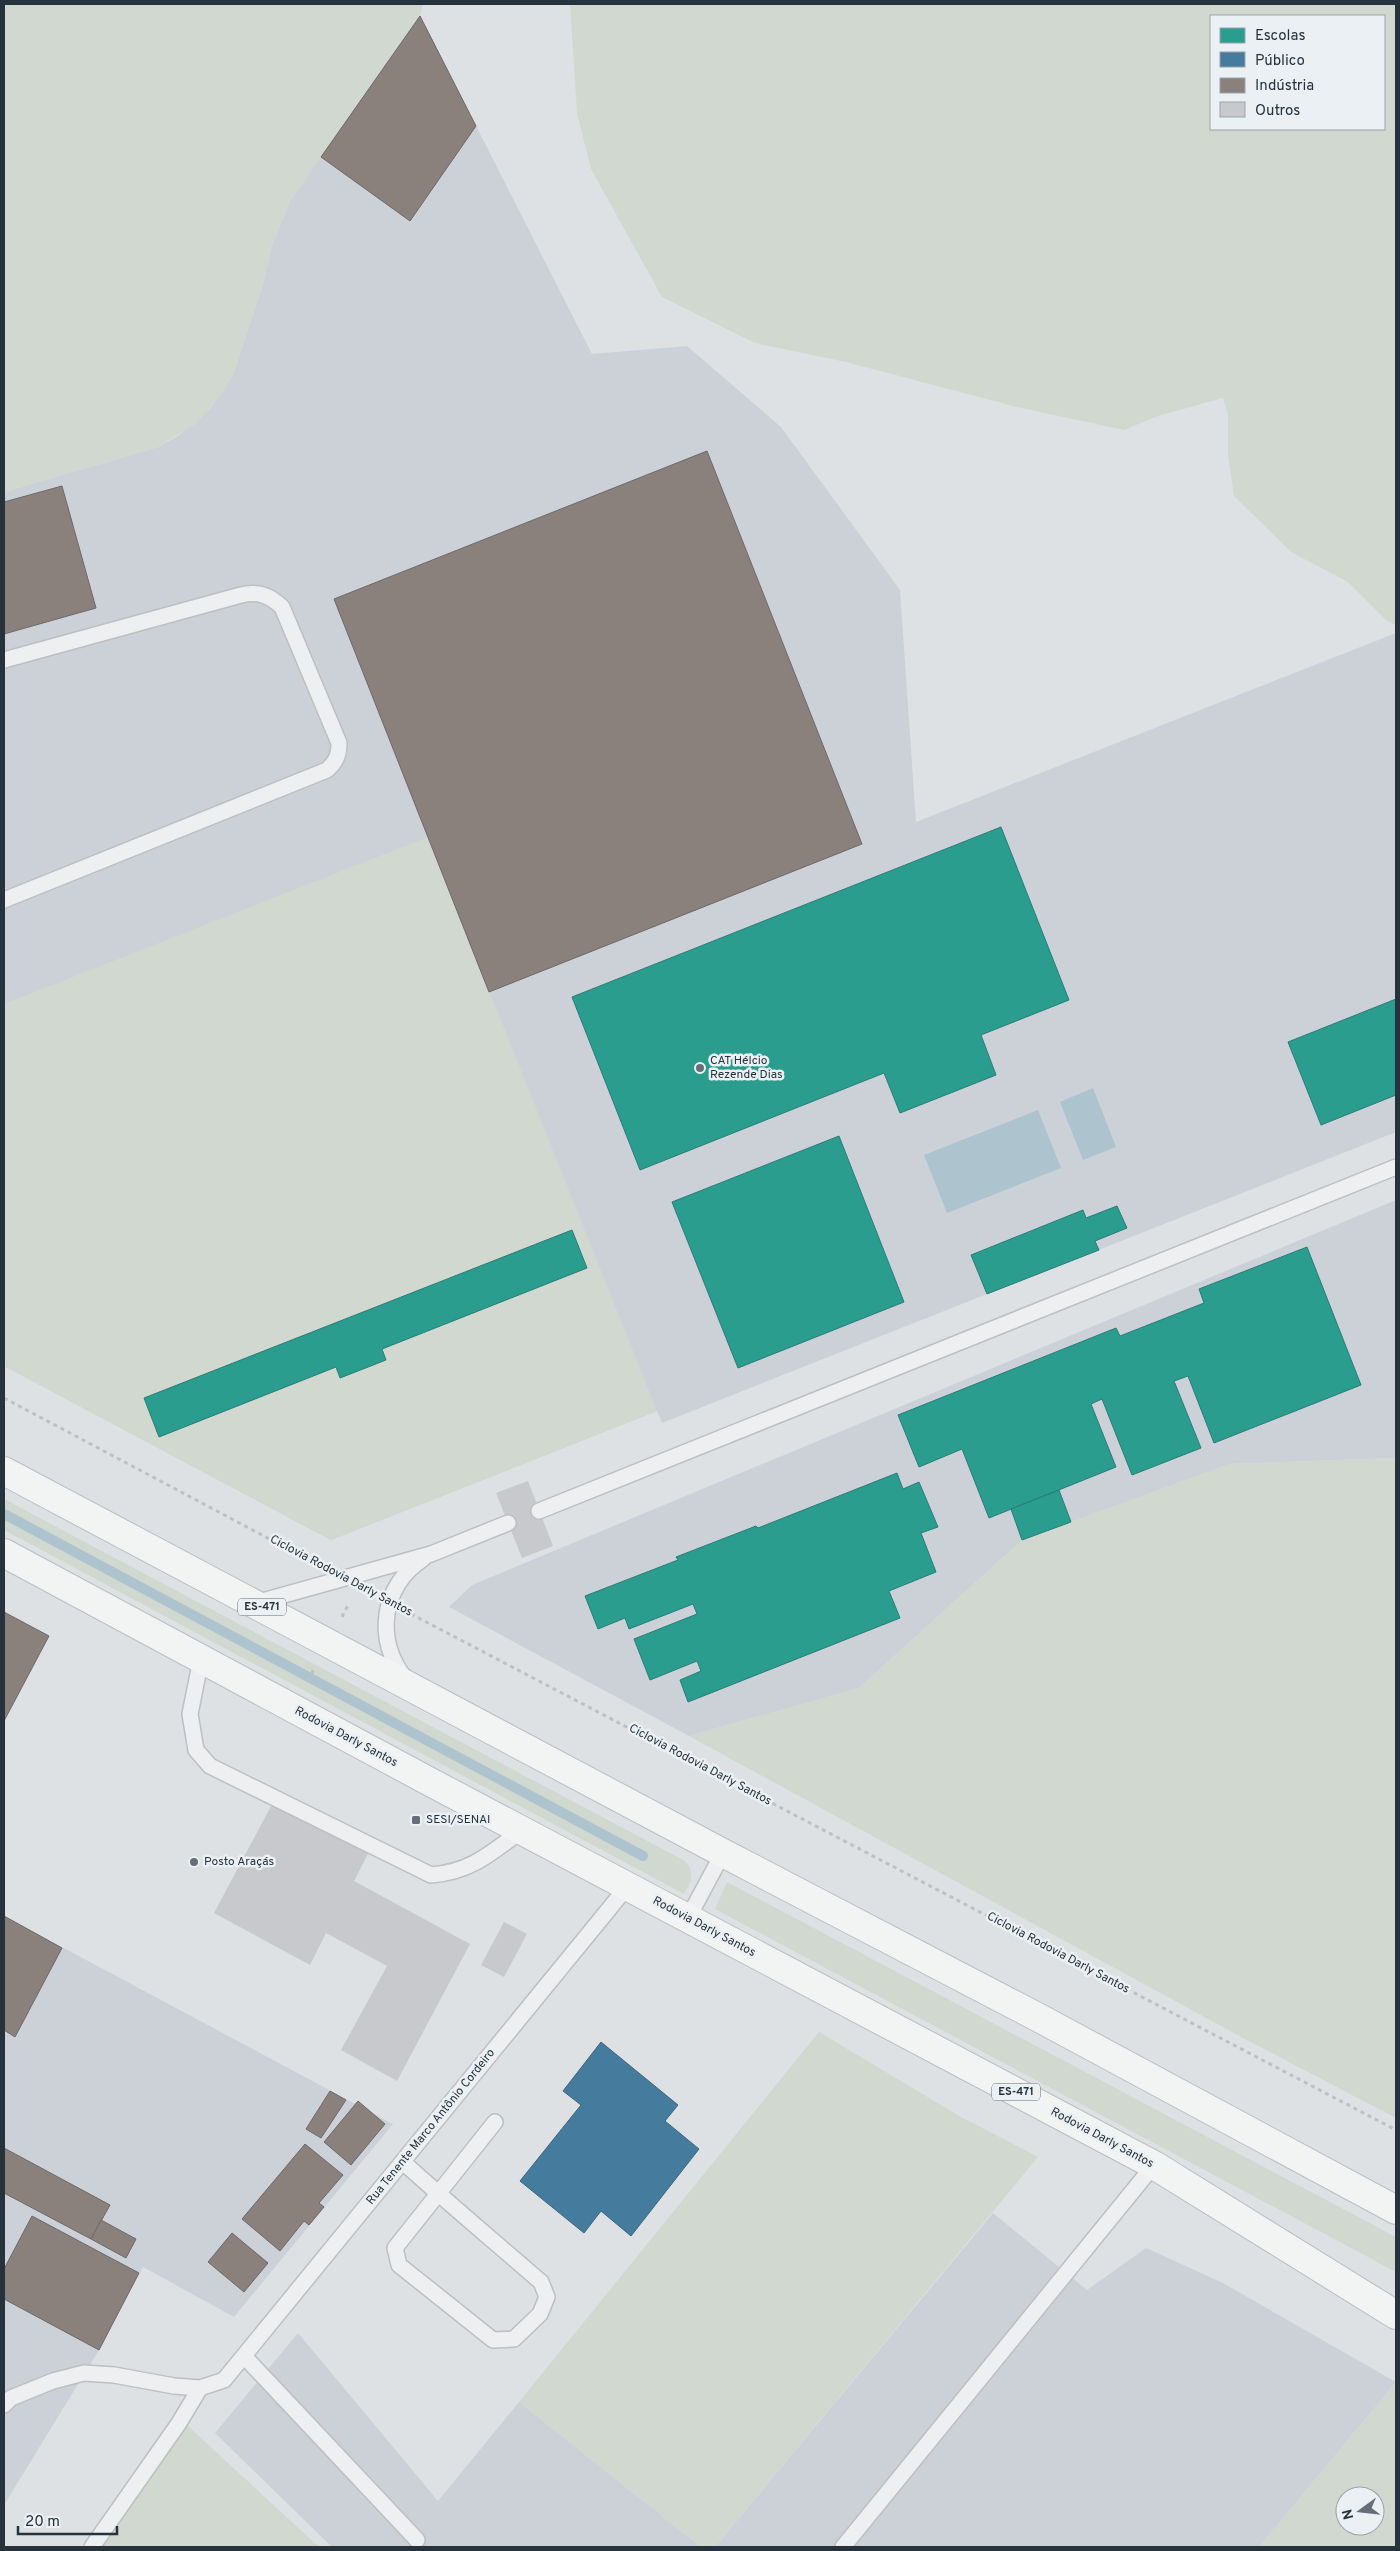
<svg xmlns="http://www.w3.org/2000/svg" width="1400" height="2551" font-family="Overpass,sans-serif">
<rect width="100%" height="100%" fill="#dee1e4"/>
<!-- built -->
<g fill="#ccd1d7">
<path d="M420,16L592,354L687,346L781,427L900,590L916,822L1396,633V1132L662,1423L657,1411L331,1540L4,1366V492L158,447L178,436L210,409L233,375L262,287L272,246L290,201Z"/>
<path d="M1396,1200V1458L1230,1464L1022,1540L859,1688L689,1736L449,1607L472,1585Z"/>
<path d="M4,1916L393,2124L234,2317L143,2267L99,2350L4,2505Z"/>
<path d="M993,2213L1087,2290L1146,2248L1223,2283L1396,2382L1259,2547H715Z"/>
<path d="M298,2333L438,2501L519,2402L701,2547H332L215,2433Z"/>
</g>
<!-- green -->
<g fill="#d0d8cf" fill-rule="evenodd">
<path d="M4,4H423L420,16L290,201L272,246L262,287L233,375L223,393L197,423L158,447L4,492Z"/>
<path d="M570,4H1396V625L1387,621L1348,582L1291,552L1234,496L1228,456V415L1223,398L1158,416L1124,430L1017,407L846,362L755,343L662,297L591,169L577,113ZM1384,16V129H1211V16Z"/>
<path d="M428,837L657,1411L331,1540L4,1366V1004Z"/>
<path d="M1396,1458V2118L1243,2038L689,1736L859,1688L1022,1540L1230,1464Z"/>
<path d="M4,1499L685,1861C696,1872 691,1882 684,1894L4,1530Z"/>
<path d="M727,1882L1396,2237V2272L715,1909Z"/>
<path d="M819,2032L961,2117L1038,2157L715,2547H701L519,2402Z"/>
<path d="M1396,2382V2547H1259ZM1345,2496H1375V2526H1345Z"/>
<path d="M175,2414L319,2547H93Z"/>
</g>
<!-- water -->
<g fill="#adc3ce">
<path d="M1093,1088L1116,1147L1083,1160L1060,1102Z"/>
<path d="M1038,1110L1061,1168L947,1213L924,1155Z"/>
</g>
<!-- schools -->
<g fill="#2a9d8f" stroke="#297d76">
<path d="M1001,827L1069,1000L981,1035L996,1075L900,1113L884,1073L640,1170L572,997Z"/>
<path d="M1396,999V1095L1321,1125L1288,1042Z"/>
<path d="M839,1136L904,1302L738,1368L672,1202Z"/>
<path d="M1117,1206L1127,1228L1095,1241L1099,1250L987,1294L971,1255L1083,1210L1086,1218Z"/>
<path d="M572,1230L587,1268L382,1349L386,1360L340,1378L336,1367L159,1437L144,1398Z"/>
<path d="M1307,1247L1361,1385L1214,1443L1188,1376L1174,1381L1201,1448L1132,1475L1102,1399L1091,1404L1116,1467L989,1518L962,1449L919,1467L898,1415L1116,1328L1120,1336L1204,1303L1199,1289Z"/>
<path d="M897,1473L903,1489L919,1482L938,1527L921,1533L936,1572L889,1591L900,1618L688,1702L680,1680L701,1671L697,1661L650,1680L634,1639L697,1614L693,1604L629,1629L625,1618L598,1629L585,1596L678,1560L676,1557L756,1526L758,1528Z"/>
<path d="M1059,1490L1071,1522L1022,1540L1011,1509Z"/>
</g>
<!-- public -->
<path fill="#457b9d" stroke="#3c6580" d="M601,2042L678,2105L665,2121L699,2149L631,2236L601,2211L584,2233L520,2181L581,2105L563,2091Z"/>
<!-- industry -->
<g fill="#8a817c" stroke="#6c6969">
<path d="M420,16L476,126L410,221L321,157Z"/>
<path d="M707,451L862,844L489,992L334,599Z"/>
<path d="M62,486L96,608L4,634V502Z"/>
<path d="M4,1612L49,1636L4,1721Z"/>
<path d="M4,1916L62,1948L15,2037L4,2030Z"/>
<path d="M330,2091L346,2100L321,2138L306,2129Z"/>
<path d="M358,2101L385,2124L351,2165L324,2142Z"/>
<path d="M305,2144L343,2175L319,2203L324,2207L309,2225L304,2221L280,2251L242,2219Z"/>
<path d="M4,2148L110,2205L91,2239L4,2193Z"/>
<path d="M32,2216L139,2273L99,2350L4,2299V2269Z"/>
<path d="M101,2220L136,2239L126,2258L91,2239Z"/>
<path d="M232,2233L268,2263L244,2292L208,2262Z"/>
</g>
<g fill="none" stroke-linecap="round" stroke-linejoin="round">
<!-- stream -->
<path stroke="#adc3ce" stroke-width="10" d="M4,1514L643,1856"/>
</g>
<!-- building -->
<g fill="#c7c9cc">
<path d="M528,1481L553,1546L522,1558L496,1493Z"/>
<path d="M277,1795L372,1846L354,1881L470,1944L397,2081L341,2050L387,1966L326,1933L310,1965L214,1913Z"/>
<path d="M504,1922L527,1934L504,1977L481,1965Z"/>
</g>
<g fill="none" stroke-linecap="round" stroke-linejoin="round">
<defs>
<g id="service">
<path d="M4,660L241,595C258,591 269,595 282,607L339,743C339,755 336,762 327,770L4,900"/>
<path d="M539,1511L1396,1167"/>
<path d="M255,1603L431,1554L508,1523"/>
<path d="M201,1659L190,1714L196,1750L210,1766L431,1875C471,1872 491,1853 522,1830"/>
<path d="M405,1678C374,1640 382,1585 423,1559"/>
<path d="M688,1918L723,1853"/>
<path d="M403,2162C448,2203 495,2242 541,2282L547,2297L540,2314L514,2339L493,2340L399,2265L395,2248L495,2122"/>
<path d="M244,2356L417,2540"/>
<path d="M4,2405L11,2398L53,2381L84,2373L114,2375L174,2386L200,2388L224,2380L627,1887"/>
<path d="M92,2547L179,2423L200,2388"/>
<path d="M843,2547L1154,2165"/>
</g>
<g id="primary">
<path d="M4,1471L723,1853L1043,2020L1396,2210"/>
<path d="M4,1553L434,1784L1154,2165L1396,2315"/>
</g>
</defs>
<!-- service casing -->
<use href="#service" stroke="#bdbfc2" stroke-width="18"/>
<!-- primary casing -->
<use href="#primary" stroke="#bbbec1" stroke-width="30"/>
<!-- path -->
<g stroke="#bdc1c4" stroke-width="3" stroke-dasharray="4 4" stroke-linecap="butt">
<path d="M4,1398L311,1561"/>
<path d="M411,1614L1396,2130"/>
<path d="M342,1617L349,1603"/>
<path d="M308,1681L314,1669"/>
</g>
<!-- service -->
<use href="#service" stroke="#eeeff0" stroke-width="15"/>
<!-- primary -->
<use href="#primary" stroke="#f2f4f4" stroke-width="28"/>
</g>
<!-- markers -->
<g fill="#666f77" stroke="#ebf0f4" stroke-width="2">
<circle cx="700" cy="1068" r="5"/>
<rect x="411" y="1815" width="10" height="10" rx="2.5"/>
<circle cx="194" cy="1862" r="5"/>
</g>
<g text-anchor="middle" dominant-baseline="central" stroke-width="5" stroke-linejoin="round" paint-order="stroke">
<!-- shield labels -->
<g fill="#ebf0f4" stroke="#616b73" stroke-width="1">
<rect x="238" y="1598.5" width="48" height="17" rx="4"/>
<rect x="992" y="2083.5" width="48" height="17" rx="4"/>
</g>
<g font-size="11" font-weight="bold" fill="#26323c">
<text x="262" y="1607">ES-471</text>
<text x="1016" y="2092">ES-471</text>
</g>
<!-- poi labels -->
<g font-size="12" fill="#26323c" stroke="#ebf0f4" text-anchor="start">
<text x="710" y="1061">CAT Hélcio<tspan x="710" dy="14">Rezende Dias</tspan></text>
<text x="426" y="1820">SESI/SENAI</text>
<text x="204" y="1862">Posto Araçás</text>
</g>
<!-- street labels -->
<g font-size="12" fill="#26323c" stroke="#ebf0f4">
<text transform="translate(341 1576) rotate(28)">Ciclovia Rodovia Darly Santos</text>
<text transform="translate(346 1737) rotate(28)">Rodovia Darly Santos</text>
<text transform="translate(700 1765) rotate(28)">Ciclovia Rodovia Darly Santos</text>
<text transform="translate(704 1927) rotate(28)">Rodovia Darly Santos</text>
<text transform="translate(1058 1953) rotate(28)">Ciclovia Rodovia Darly Santos</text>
<text transform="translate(431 2127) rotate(-51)">Rua Tenente Marco Antônio Cordeiro</text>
<text transform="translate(1102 2138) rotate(28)">Rodovia Darly Santos</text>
</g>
</g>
<!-- border -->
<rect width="1400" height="2551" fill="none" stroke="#26323c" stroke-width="10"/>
<!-- legend -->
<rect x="1210" y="15" width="175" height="115" fill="#ebf0f4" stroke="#9ca4aa"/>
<rect x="1220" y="28" width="25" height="15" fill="#2a9d8f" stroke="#9ca4aa"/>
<text x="1255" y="40" font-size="15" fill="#26323c">Escolas</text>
<rect x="1220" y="52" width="25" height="15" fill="#457b9d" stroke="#9ca4aa"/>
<text x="1255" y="65" font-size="15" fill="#26323c">Público</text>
<rect x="1220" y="78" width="25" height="15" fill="#8a817c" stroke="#9ca4aa"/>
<text x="1255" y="90" font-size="15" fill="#26323c">Indústria</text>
<rect x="1220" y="102" width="25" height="15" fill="#c7c9cc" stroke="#9ca4aa"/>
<text x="1255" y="115" font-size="15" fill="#26323c">Outros</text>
<!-- north arrow -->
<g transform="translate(1360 2511) rotate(255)"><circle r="24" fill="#ebf0f4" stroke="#9ca4aa"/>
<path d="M0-4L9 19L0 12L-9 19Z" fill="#666f77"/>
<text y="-8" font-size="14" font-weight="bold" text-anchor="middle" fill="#26323c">N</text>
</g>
<!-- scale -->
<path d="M18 2526v8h99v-8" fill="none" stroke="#26323c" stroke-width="2.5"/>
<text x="25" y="2526" font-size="15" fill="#26323c" stroke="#ebf0f4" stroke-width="4" paint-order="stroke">20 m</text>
</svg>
